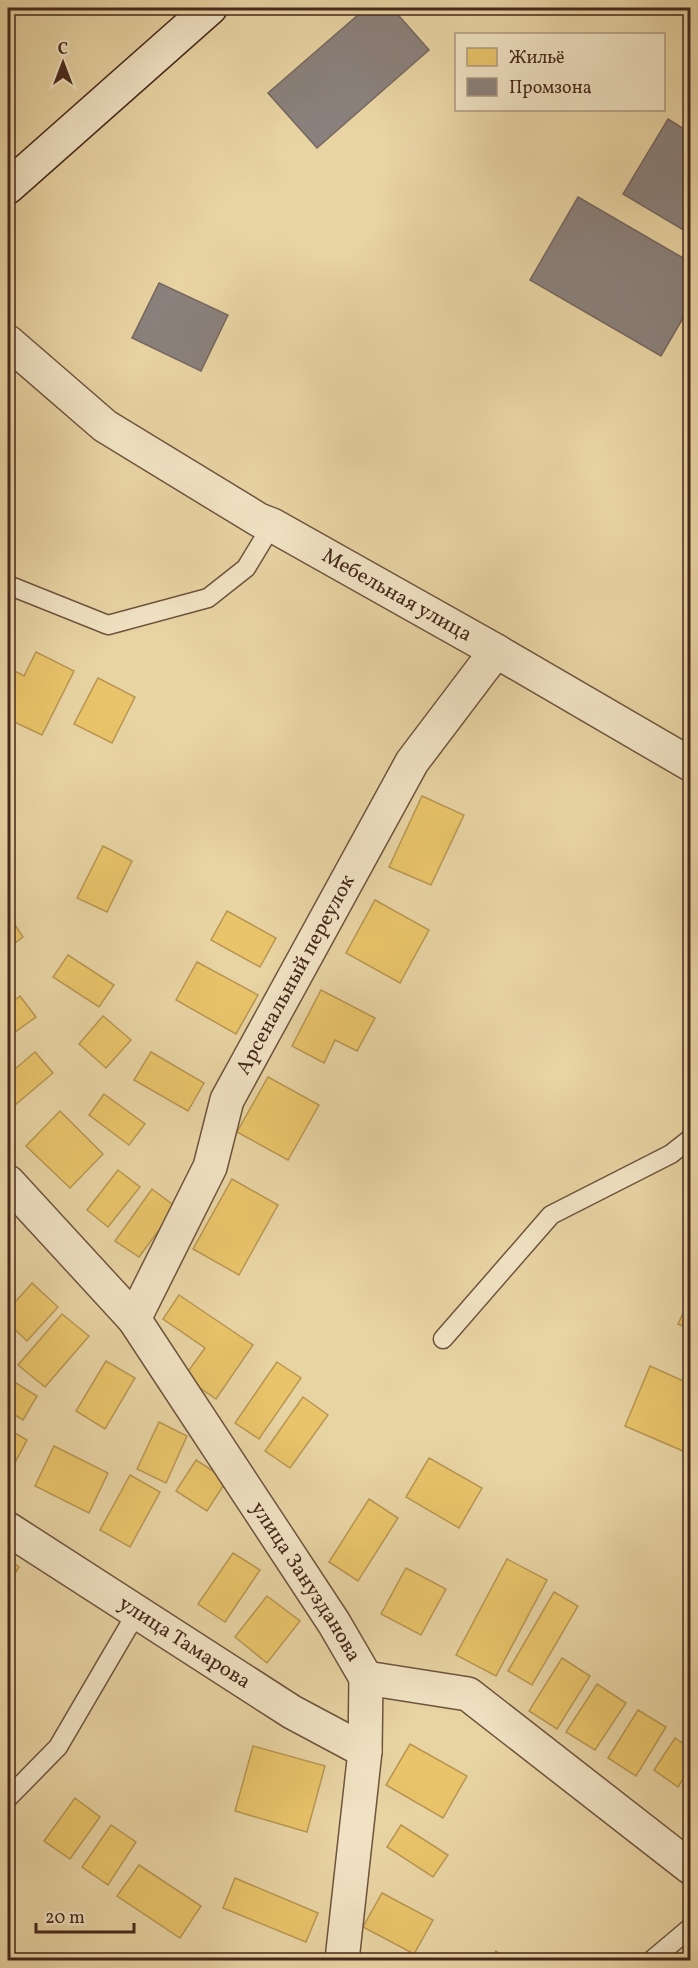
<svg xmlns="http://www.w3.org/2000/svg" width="698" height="1968" font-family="Vollkorn,serif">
<rect width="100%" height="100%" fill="#e8d3a3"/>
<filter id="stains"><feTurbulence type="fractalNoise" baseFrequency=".00333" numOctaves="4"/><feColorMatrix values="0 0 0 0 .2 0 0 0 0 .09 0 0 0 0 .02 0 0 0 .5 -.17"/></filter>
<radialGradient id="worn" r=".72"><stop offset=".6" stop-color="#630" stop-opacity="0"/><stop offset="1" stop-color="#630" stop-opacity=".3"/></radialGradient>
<!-- homes -->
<g fill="#e9c46a" stroke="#b89652" stroke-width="1.5">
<path d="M36,652L74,671L42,735L8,719V671L9,668L24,676Z"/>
<path d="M98,678L135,697L112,743L74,724Z"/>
<path d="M422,796L464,815L431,885L389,867Z"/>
<path d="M103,846L132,861L107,912L77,898Z"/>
<path d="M375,900L429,930L400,983L346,953Z"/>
<path d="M227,911L276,938L260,967L211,940Z"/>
<path d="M8,914L23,937L8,948Z"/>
<path d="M68,955L114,985L99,1007L53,977Z"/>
<path d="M197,962L258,995L236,1034L176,1000Z"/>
<path d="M321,990L375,1018L357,1051L335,1040L324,1063L292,1046Z"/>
<path d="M20,996L36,1017L8,1037V1005Z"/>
<path d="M103,1016L131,1040L106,1068L79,1044Z"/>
<path d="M35,1052L53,1073L8,1111V1075Z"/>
<path d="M151,1052L204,1083L188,1111L134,1080Z"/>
<path d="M268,1077L319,1105L288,1160L237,1132Z"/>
<path d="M104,1094L145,1124L129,1145L89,1115Z"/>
<path d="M60,1111L103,1154L70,1188L26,1146Z"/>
<path d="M118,1170L140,1187L108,1227L87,1210Z"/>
<path d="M232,1179L278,1205L239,1275L193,1249Z"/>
<path d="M152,1189L176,1207L139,1257L115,1241Z"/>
<path d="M32,1283L58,1307L27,1341L8,1323V1310Z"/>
<path d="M179,1295L253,1345L216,1399L184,1377L205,1348L163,1319Z"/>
<path d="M690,1298V1329L678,1324Z"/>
<path d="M62,1314L89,1336L45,1387L18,1365Z"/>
<path d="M106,1361L135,1378L105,1429L76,1411Z"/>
<path d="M277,1362L301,1378L259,1439L235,1423Z"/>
<path d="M650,1366L690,1384V1454L625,1426Z"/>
<path d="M8,1378L37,1396L23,1420L8,1411Z"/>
<path d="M303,1397L328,1415L290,1468L265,1451Z"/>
<path d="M159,1422L187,1436L166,1483L137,1469Z"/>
<path d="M8,1429L27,1440L8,1476Z"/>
<path d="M54,1446L108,1473L89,1513L35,1486Z"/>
<path d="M429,1458L482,1488L459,1528L406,1497Z"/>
<path d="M196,1460L227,1480L207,1511L176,1491Z"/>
<path d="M130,1475L160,1492L130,1547L100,1530Z"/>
<path d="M369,1499L398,1518L358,1581L329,1562Z"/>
<path d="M233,1553L260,1570L225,1622L198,1604Z"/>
<path d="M8,1559L19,1567L8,1585Z"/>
<path d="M507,1559L547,1580L496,1676L456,1655Z"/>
<path d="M406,1568L446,1589L421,1635L381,1614Z"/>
<path d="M554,1592L578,1606L532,1685L508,1671Z"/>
<path d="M267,1596L300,1621L267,1663L235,1637Z"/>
<path d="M562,1658L590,1676L557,1729L529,1711Z"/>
<path d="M597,1684L626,1703L595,1750L566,1732Z"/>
<path d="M638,1710L666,1727L636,1776L608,1758Z"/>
<path d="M675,1738L690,1748V1768L678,1787L654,1770Z"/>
<path d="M410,1744L467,1776L443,1818L386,1785Z"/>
<path d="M253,1746L325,1766L307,1832L235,1811Z"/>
<path d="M75,1798L100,1817L70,1859L44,1841Z"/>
<path d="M111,1825L136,1842L108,1885L82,1867Z"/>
<path d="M401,1825L448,1855L433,1877L387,1847Z"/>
<path d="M139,1865L201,1906L180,1938L117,1896Z"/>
<path d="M235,1878L318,1913L306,1942L223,1908Z"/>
<path d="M382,1893L433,1920L414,1954L363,1927Z"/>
<path d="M496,1951L509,1960H489Z"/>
</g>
<!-- industry -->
<g fill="#8a817c" stroke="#76675f" stroke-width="1.5">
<path d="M366,8H392L429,50L317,148L268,93Z"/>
<path d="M668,119L690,133V234L623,194Z"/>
<path d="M578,197L690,262V306L661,356L530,280Z"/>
<path d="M159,283L228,315L201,371L132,338Z"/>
</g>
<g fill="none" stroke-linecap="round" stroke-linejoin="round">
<defs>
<g id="lane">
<path d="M8,585L108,625L208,598L246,568L272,525"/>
<path d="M443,1339L551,1215L671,1154L690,1139"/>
<path d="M8,1798L58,1747L137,1612"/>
<path d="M652,1960L690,1928"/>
</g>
<g id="street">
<path id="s1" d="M8,342L105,426L259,520L272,525L496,651L690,764"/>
<path id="s2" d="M8,1182L134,1319L334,1623L366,1678L468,1694L690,1867"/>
<path id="s3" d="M134,1319L210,1167L227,1100L412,762L496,651"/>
<path id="s4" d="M8,1529L292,1712L365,1751L342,1960"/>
<path d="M365,1751L366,1678"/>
</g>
<path id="secondary" d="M8,187L210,8"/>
</defs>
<!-- lane casing -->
<use href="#lane" stroke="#6e543d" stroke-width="21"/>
<!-- street casing -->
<use href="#street" stroke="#6e543d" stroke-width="36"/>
<!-- secondary casing -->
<use href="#secondary" stroke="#46291b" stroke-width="36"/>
<!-- lane -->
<use href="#lane" stroke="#f0e2c3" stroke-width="18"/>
<!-- street -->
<use href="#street" stroke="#f0e2c3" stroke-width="33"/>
<!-- secondary -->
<use href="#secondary" stroke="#f0e2c3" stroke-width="33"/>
</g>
<g text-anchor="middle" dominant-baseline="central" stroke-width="6" stroke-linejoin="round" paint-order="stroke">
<!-- street labels -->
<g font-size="21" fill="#46291b" stroke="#f0e2c3">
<text stroke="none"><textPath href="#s1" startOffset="466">Мебельная улица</textPath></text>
<text stroke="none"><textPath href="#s3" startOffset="382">Арсенальный переулок</textPath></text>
<text stroke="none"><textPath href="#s2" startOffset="500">улица Занузданова</textPath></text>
<text stroke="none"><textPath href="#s4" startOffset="210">улица Тамарова</textPath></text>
</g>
</g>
<!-- margin -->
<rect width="698" height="1968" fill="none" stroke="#e8d3a3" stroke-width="30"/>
<rect x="9" y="9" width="680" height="1950" fill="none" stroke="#46291b" stroke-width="3"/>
<rect x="15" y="15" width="668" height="1938" fill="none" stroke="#46291b" stroke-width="1.5"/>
<!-- legend -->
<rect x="455" y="33" width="210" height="78" fill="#f0e2c3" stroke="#ac9880" stroke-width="1.5"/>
<rect x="467" y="48" width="30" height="18" fill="#e9c46a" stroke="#ac9880" stroke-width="1.5"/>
<text x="509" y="63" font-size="18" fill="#46291b">Жильё</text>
<rect x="467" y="78" width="30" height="18" fill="#8a817c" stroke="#ac9880" stroke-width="1.5"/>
<text x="509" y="93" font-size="18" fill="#46291b">Промзона</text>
<!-- north arrow -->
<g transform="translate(63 63)" stroke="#f0e2c3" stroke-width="4.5" paint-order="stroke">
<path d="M0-4.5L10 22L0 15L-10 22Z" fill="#46291b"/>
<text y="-9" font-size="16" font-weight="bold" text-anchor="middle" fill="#46291b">С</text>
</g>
<!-- scale -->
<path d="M36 1923v9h98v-9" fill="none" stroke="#46291b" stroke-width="3"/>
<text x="45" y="1923" font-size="18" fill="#46291b" stroke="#f0e2c3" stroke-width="4.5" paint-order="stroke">20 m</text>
<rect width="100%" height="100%" filter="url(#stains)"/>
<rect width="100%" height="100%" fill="url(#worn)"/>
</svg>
